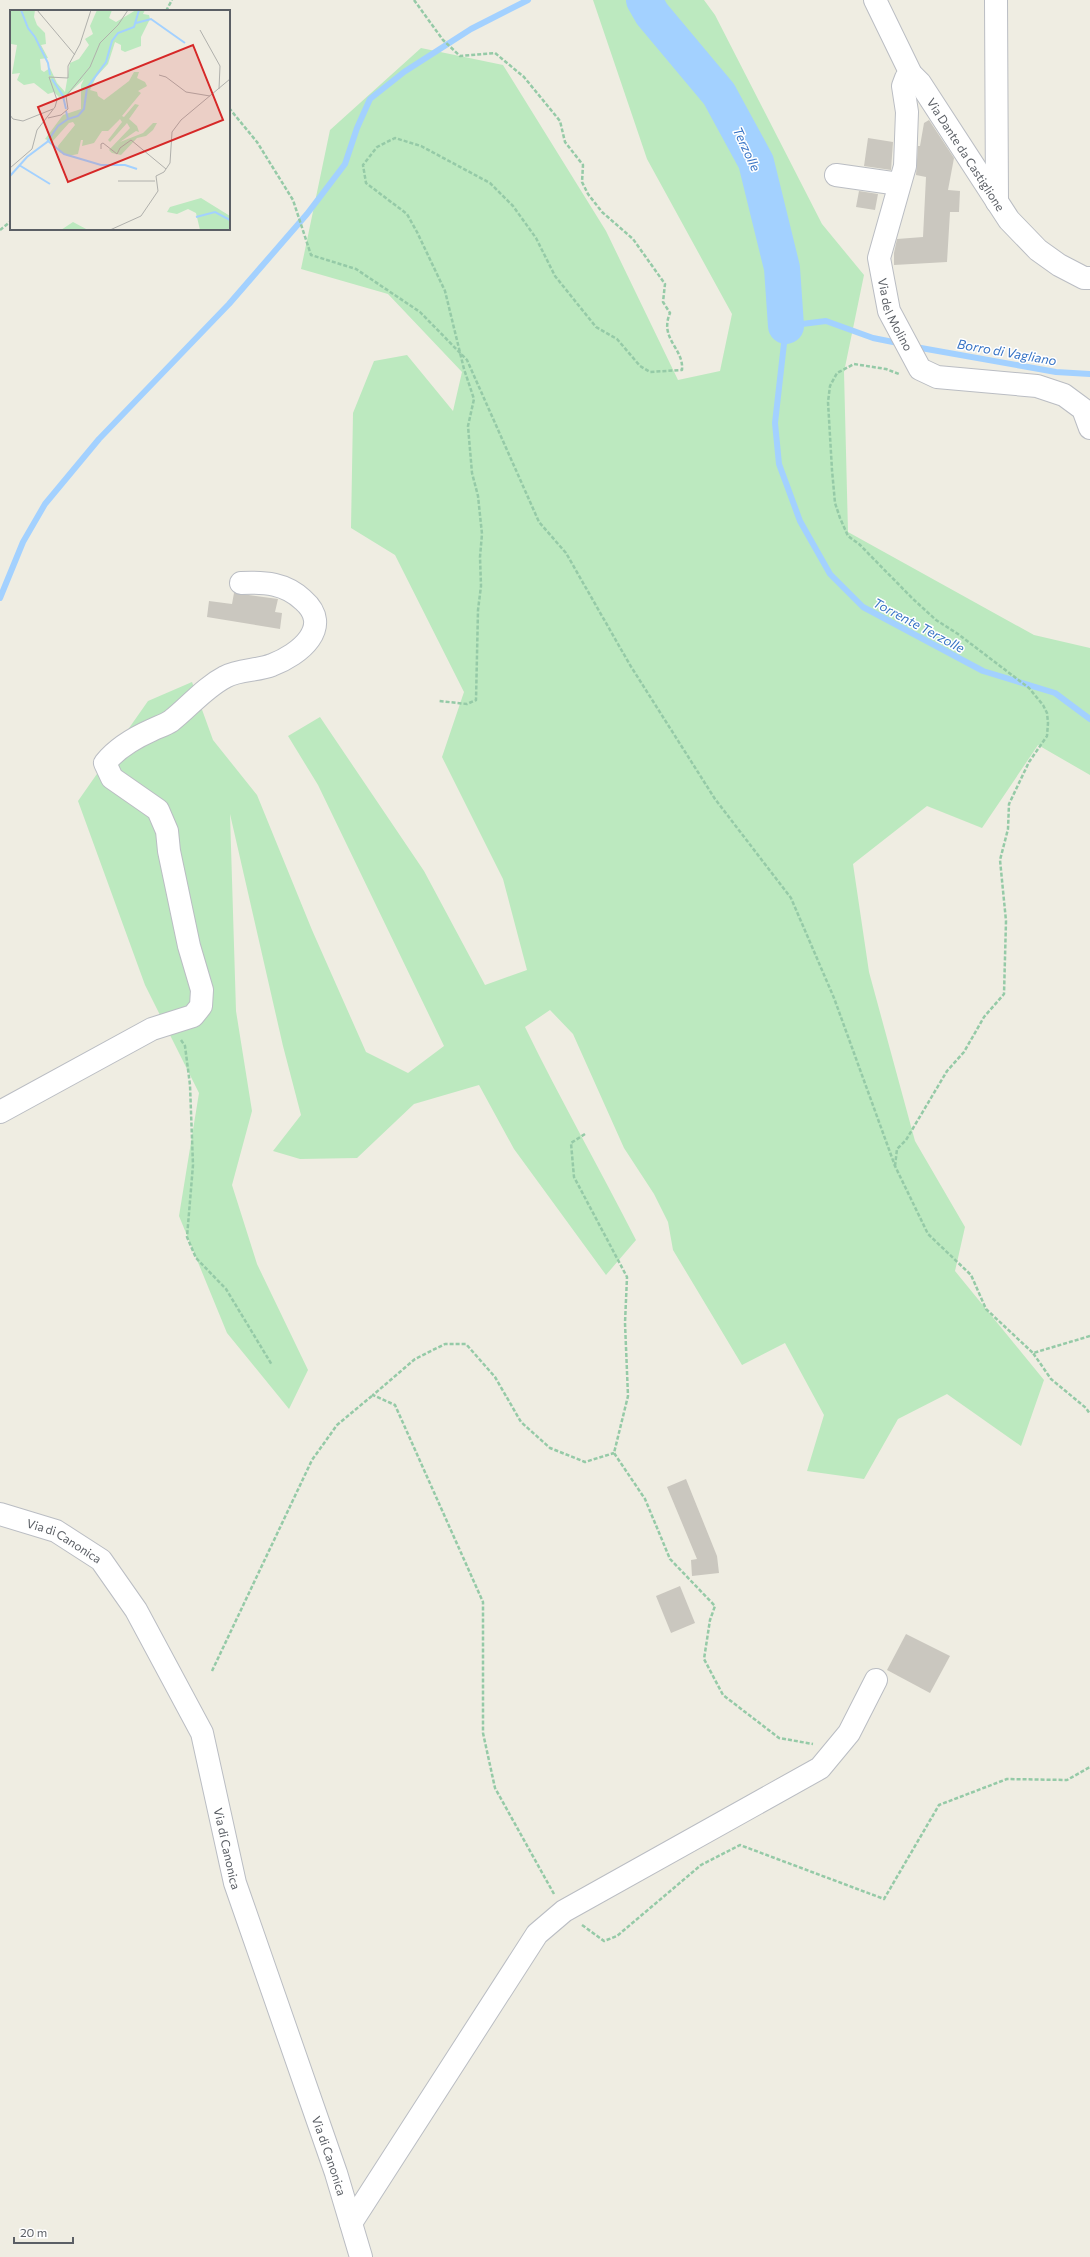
<svg xmlns="http://www.w3.org/2000/svg" width="1090" height="2257" font-family="Commissioner,sans-serif">
<rect width="100%" height="100%" fill="#efede2"/>
<!-- green -->
<path fill="#bce9bf" d="M593,0H704L715,15L822,224L864,275L844,372L848,532L1034,635L1090,648V775L1038,745L982,828L927,806L853,864L869,972L915,1141L965,1227L955,1271L1044,1380L1021,1446L947,1394L898,1419L864,1479L807,1471L824,1415L785,1343L742,1365L673,1250L668,1222L654,1194L624,1148L573,1034L550,1010L525,1027C560,1099 600,1169 636,1240L606,1275L514,1149L479,1085L414,1104L357,1158L300,1159L273,1151L301,1115L283,1046L230,814L236,1011L252,1111L232,1185L257,1264L308,1370L289,1409L227,1333L179,1216L199,1093L145,985L78,801L148,701L192,682L213,740L257,795L312,930L366,1052L408,1073L444,1046L318,785L288,736L320,717L424,871L485,985L527,970L503,879L442,757L464,692L395,555L351,528L353,413L374,361L407,355L453,411L462,372L388,294L301,269L330,130L421,48L503,65L606,231L678,380L720,371L732,314L647,159Z"/>
<g fill="none" stroke-linecap="round" stroke-linejoin="round">
<!-- stream -->
<g stroke="#a3d1ff" stroke-width="6">
<path d="M898,343L873,338L826,321L786,326L775,423L779,464L800,521L830,574L863,607L983,671L1055,693L1090,719"/>
<path d="M921,348L1056,372L1090,374"/>
<path d="M0,598L23,542L45,504L99,439L229,304L307,214L345,164L357,128L370,99L404,72L471,29L528,0"/>
</g>
<!-- river -->
<path stroke="#a3d1ff" stroke-width="36" d="M644,0L652,14L719,94L756,162L782,268L786,326"/>
</g>
<!-- building -->
<g fill="#cac7bf">
<path d="M929,120L954,158L948,190L960,191L959,212H950L947,262L894,265V253L897,239L923,237L926,177L916,175L918,146H920L924,123Z"/>
<path d="M868,138L893,142L891,170L864,166Z"/>
<path d="M859,191L878,194L875,210L856,207Z"/>
<path d="M234,593L278,599L275,612L282,613L280,629L207,617L209,601L232,604Z"/>
<path d="M686,1479L717,1556L719,1573L692,1576L691,1560L697,1559L667,1487Z"/>
<path d="M680,1586L695,1623L671,1633L656,1596Z"/>
<path d="M906,1634L950,1656L930,1693L887,1670Z"/>
</g>
<g fill="none" stroke-linecap="round" stroke-linejoin="round">
<defs>
<g id="minor">
<path id="s1" d="M875,0L911,74L920,83L1009,220L1038,250L1059,265L1084,278H1090"/>
<path d="M996,0L997,202"/>
<path id="s2" d="M911,74L906,78L903,86L907,112L905,166L879,258L889,311L920,369L937,377L1037,386L1064,395L1083,409L1090,428"/>
<path d="M836,175L899,184"/>
<path d="M0,1112L152,1029L193,1016L201,1006L202,990L189,946L169,851L167,831L158,810L112,778L105,763C117,748 134,738 152,730C158,727 165,725 171,721C189,707 204,688 225,677C239,669 257,671 272,665C299,655 334,627 303,600C285,583 265,582 241,583"/>
<path id="s3" d="M0,1514L56,1531L101,1560L136,1610L202,1733L235,1883L336,2173L361,2257"/>
<path d="M351,2223L537,1934L564,1911L820,1768L849,1733L876,1680"/>
</g>
</defs>
<!-- minor casing -->
<use href="#minor" stroke="#babdc3" stroke-width="24"/>
<!-- path -->
<g stroke="#95caa7" stroke-width="2.5" stroke-dasharray="4 2" stroke-linecap="butt">
<path d="M414,0L443,40L460,56L495,53L524,77L560,121L565,142L583,165L582,182L588,194L602,212L633,239L665,284L663,302L670,313C659,339 684,348 682,370L650,372L640,366L617,339L596,327L555,276L536,238L513,206L490,183L421,146L395,138L377,147L363,165L366,183L407,214L417,232L445,291L464,369L474,399L468,426L472,473L478,496L482,534L480,557L481,586L478,610L476,700L467,704L439,701"/>
<path d="M166,11L172,0"/>
<path d="M229,108L257,142L293,200L311,255L356,269L420,312L467,360L539,522L566,553L630,665L715,799L791,898L834,998L895,1166L928,1234L971,1275L986,1309L1033,1353"/>
<path d="M0,230L11,221"/>
<path d="M181,1040L185,1046L190,1085L193,1165L187,1237L196,1258L226,1289L272,1365"/>
<path d="M585,1134L571,1143L574,1177L627,1277L625,1323L628,1396L614,1453L645,1499L670,1559L715,1606L710,1620L704,1659L723,1695L779,1738L813,1744"/>
<path d="M895,1166L897,1149L906,1140L947,1071L964,1052L984,1017L1004,994L1006,921L1000,860L1008,829L1009,804L1029,762L1047,736L1048,723L1047,713L1043,705L1029,688L958,634L936,620L913,599L859,544L848,536L840,518L835,503L832,470L828,402L830,386L837,373L854,364L886,369L899,374"/>
<path d="M1090,1336L1033,1353L1051,1379L1086,1408L1090,1414"/>
<path d="M212,1671L312,1460L337,1425L373,1395"/>
<path d="M554,1894L495,1788L483,1733V1602L395,1405L373,1395L415,1359L445,1344H466L495,1377L521,1422L550,1448L585,1462L614,1453"/>
<path d="M582,1925L604,1941L617,1936L701,1865L740,1845L884,1899L939,1805L1007,1779L1067,1780L1090,1767"/>
</g>
<!-- minor -->
<use href="#minor" stroke="#fff" stroke-width="22"/>
</g>
<g text-anchor="middle" dominant-baseline="central" stroke-width="3" stroke-linejoin="round" paint-order="stroke">
<!-- street labels -->
<g font-size="12" fill="#5b5f65" stroke="#fff">
<text stroke="none"><textPath href="#s1" startOffset="180">Via Dante da Castiglione</textPath></text>
<text stroke="none"><textPath href="#s2" startOffset="250">Via del Molino</textPath></text>
<text stroke="none"><textPath href="#s3" startOffset="70">Via di Canonica</textPath></text>
<text stroke="none"><textPath href="#s3" startOffset="431">Via di Canonica</textPath></text>
<text stroke="none"><textPath href="#s3" startOffset="755">Via di Canonica</textPath></text>
</g>
<!-- water labels -->
<g font-size="13" font-style="italic" fill="#3874c5" stroke="#fff">
<text transform="translate(747 149) rotate(65)">Terzolle</text>
<text transform="translate(1007 352) rotate(10)">Borro di Vagliano</text>
<text transform="translate(919 625) rotate(28)">Torrente Terzolle</text>
</g>
</g>
<!-- overview -->
<g transform="translate(10 10)">
<rect width="220" height="220" fill="#efede2"/>
<path d="M0,0H25L24,7L27,15L35,23L36,34L31,35L38,48L30,49L31,60L34,62L40,58L47,73L55,82L60,53L69,49L79,35L75,29L83,24L80,16L87,0H102L99,8L106,12L126,0H135L133,4L139,5L140,9L131,27V36L115,42L111,40V35L105,32L98,54L86,67L80,80L87,82L88,86L94,90L119,71L124,62H129L127,68L135,72L137,76L128,81L131,83L112,106L114,107L125,94L129,95L119,109L127,116L129,122L126,121L110,132L133,123L143,113H147L143,120L136,126L127,128L111,145L102,143L99,140L120,118L117,113L100,132L98,130L112,112L110,109L98,121H92L84,133L72,136L73,130H71L68,144L58,146L49,142L48,136L65,115L63,112L59,113L42,132L35,129L53,105L71,99V75L74,69L58,84L49,87L44,82L38,84L24,73L14,75L7,70L10,63L2,64L7,35L1,34ZM191,188L220,206V220H190L186,203L178,199L167,204L157,202L160,197ZM63,212L78,220H51Z" fill="#bce9bf"/>
<path fill="none" stroke="#a3d1ff" stroke-width="2" d="M11,0L18,18L25,27L38,53L40,65M126,13L141,9L175,33M42,69L53,86L56,99M56,101L58,109L68,106L74,99L77,78L96,52L102,31L108,23L124,17L129,0M38,131L54,144L91,155H115L127,159M9,155L40,174M0,166L17,147L37,132L48,116L58,109M186,207L205,202L220,210"/>
<path fill="none" stroke="#b0b0ac" stroke-width="1" d="M27,0L65,45M190,20L210,56L209,79M0,22V41M149,65L156,67L176,82L200,86M0,105L3,109L13,111L43,99M38,108L51,105L58,99L56,86L80,57L90,33L108,15L118,0M91,139V134L93,133L107,144L110,138L121,130L156,159M0,158L22,139L27,120L45,97L47,90L39,67L58,68V56L70,34L81,0M108,171H145M100,220L131,206L148,181L146,166L154,162L160,153L162,122L171,110L220,69"/>
<path fill="#d62828" fill-opacity="0.15" stroke="#d62828" stroke-width="2" d="M183,35L213,110L58,172L28,97Z"/>
<rect width="220" height="220" fill="none" stroke="#5b5f65" stroke-width="2"/>
</g>
<!-- scale -->
<path d="M14 2237v6h59v-6" fill="none" stroke="#5b5f65" stroke-width="2"/>
<text x="20" y="2237" font-size="12" fill="#5b5f65" stroke="#ffffff" stroke-width="3" paint-order="stroke">20 m</text>
</svg>
